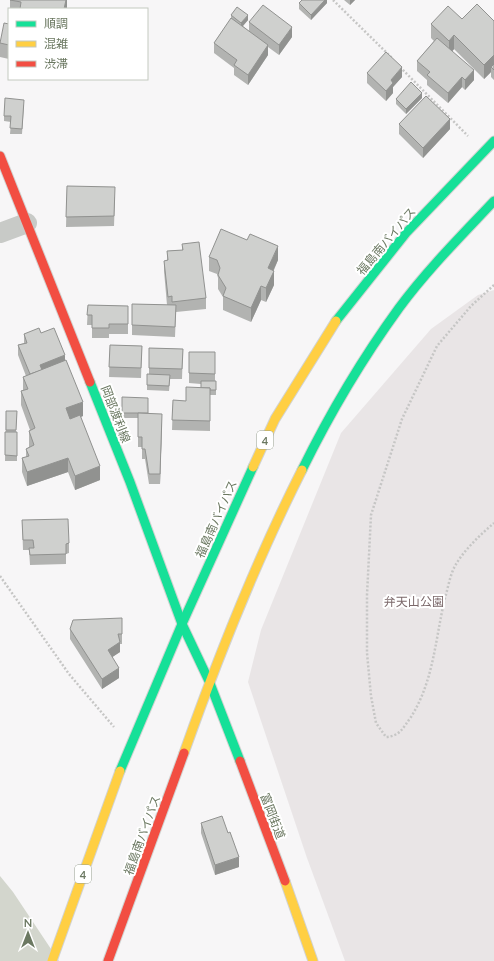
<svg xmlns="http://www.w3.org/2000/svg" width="494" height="961" font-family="Lato,'Noto Sans JP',sans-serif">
<rect width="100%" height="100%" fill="#f7f6f7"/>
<!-- green -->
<path fill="#e9e5e6" d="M494,290V961H345L307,858L248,682L261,630L341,433L431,329L478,295Z"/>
<!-- water -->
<path fill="#d3d6cd" d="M0,876L13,892L59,961H0Z"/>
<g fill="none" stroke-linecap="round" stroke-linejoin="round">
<defs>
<g id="fast">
<path d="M336,321L406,233L494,141"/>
<path d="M90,382L130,482L182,624L209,681L240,761"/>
<path d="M302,470C330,413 362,359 399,308C427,270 461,236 494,201"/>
<path d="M120,771L182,624L253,467"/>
</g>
<g id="slow">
<path d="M253,467L275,419L336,321"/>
<path d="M184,753C218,657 256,561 302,470"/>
<path d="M285,881L313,961"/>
<path d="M52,961L120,771"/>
</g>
<g id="jam">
<path d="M0,156L90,382"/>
<path d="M240,761L285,881"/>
<path d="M108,961L184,753"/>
</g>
</defs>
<!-- fast casing -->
<use href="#fast" stroke="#d2d3d1" stroke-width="11"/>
<!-- slow casing -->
<use href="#slow" stroke="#d2d3d1" stroke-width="11"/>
<!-- jam casing -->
<use href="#jam" stroke="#d2d3d1" stroke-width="11"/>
<!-- path -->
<g stroke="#c6c6c5" stroke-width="2.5" stroke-dasharray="2 2" stroke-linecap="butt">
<path d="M333,0L393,59"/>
<path d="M400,67L468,136"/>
<path d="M494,285L471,306L437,346L402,419L371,515L367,595V653L371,696L376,723L386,737C400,736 403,728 411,717C434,680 435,640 445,598C448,588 450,575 455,566C464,550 480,535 494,523"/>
<path d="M0,576L69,674L114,727"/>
</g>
<!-- street -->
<path stroke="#c8cac7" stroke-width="20" d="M0,233L27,223"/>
<!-- fast -->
<use href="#fast" stroke="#16e098" stroke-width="9"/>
<!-- slow -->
<use href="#slow" stroke="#ffcf43" stroke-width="9"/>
<!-- jam -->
<use href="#jam" stroke="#f24e42" stroke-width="9"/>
</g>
<!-- wall -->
<g fill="#b2b3b1">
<rect x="10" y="0" width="57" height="9"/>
<path d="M327,0V3L311,20L299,9V3Z"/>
<path d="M344,0H355L350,5Z"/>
<path d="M231,15L248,20L243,26L249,31V22L292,37L279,55L268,47V55L248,85L234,75V68L214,53V43L231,19Z"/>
<path d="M462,19L494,21V80L491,77V72L484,79L454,49L452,52L474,80L465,90L462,87L448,103L427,85V80L417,71V61L434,41L431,38V24Z"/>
<path d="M9,24V59L0,57V43Z"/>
<path d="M367,73L402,77L393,87V93L386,101L367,83Z"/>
<path d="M422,98L406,114L396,104V99Z"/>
<path d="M24,105L22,134H10L11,122L4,121V116Z"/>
<path d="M399,124L450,129L423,158L399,134Z"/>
<path d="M67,186L115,197L114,226L66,227Z"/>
<path d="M182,244L206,298V309L176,312L175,337L132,335V304L167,305L164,271V261L167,260V251L182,250Z"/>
<path d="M209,257L278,260L274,270V285L266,302L261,300L251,322L223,310V297L218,289V278L217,274L209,271Z"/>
<path d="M88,305L128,306V334H109V338H92V325H87Z"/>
<path d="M41,333L65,361L83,416L81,417L100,480L75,490L68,472L27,486L22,472V458L26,457V449L29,447V431L30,430L21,405V391L23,390V377L26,376L18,355V345L24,343V334Z"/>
<path d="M110,345L142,346L141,378L109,377Z"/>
<path d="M149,348L183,349L182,379H170L169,391L147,390V374H149Z"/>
<path d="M215,352V381H216V395H210V431L172,430L173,400L186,401L201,388V384L189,383V373Z"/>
<path d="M122,397L148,414L162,424L160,484H149L145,459H142V447H138V418H122Z"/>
<path d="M6,411H17L16,432H17V461H5Z"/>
<path d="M22,520L69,543V553L66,554V564L30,565L29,550H23Z"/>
<path d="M70,629L122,634V644H120V652L112,657L119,678L102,689L70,639Z"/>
<path d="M201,823L239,867L215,875L201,833Z"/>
</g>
<!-- shaded-wall -->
<g fill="#919290">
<path d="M66,0H67V9H64Z"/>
<path d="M325,0H327V3L311,20V15Z"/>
<path d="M350,0H355L350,5Z"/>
<path d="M248,15V20L241,28V23Z"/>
<path d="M292,27V37L279,55V45Z"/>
<path d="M454,35V49L449,55V41Z"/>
<path d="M268,45V55L248,85V75Z"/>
<path d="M494,55V69L491,67V72L484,79V65Z"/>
<path d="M402,67V77L393,87V93L386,101V91L391,80Z"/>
<path d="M474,70V80L465,90V80Z"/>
<path d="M462,77V87L448,103V93Z"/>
<path d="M422,93V98L406,114V109Z"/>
<path d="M450,119V129L423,158V148Z"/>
<path d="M278,246V260L268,282V268Z"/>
<path d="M274,271V285L266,302V288Z"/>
<path d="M261,286V300L251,322V308Z"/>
<path d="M65,355V365L43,374L40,365Z"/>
<path d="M83,402V416L66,422V408Z"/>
<path d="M162,414V424L160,484V474Z"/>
<path d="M68,458V472L27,486V472Z"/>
<path d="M100,466V480L75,490V476Z"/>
<path d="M120,642V652L108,660V650Z"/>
<path d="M119,668V678L102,689V679Z"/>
<path d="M239,857V867L215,875V865Z"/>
</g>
<!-- building -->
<g fill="#cfd0ce" stroke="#919290">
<path d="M10,0H66L64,9H20L21,2Z"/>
<path d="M302,0H325L311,15L299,3Z"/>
<path d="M477,4L494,21V55L484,65L454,35L449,41L431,24L448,6L462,19Z"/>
<path d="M263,5L292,27L279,45L249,22Z"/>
<path d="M237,7L248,15L241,23L231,15Z"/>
<path d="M231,18L268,45L248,75L234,65L237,60L214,43Z"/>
<path d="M4,23L9,24V45L0,43Z"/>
<path d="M437,38L474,70L465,80L462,77L448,93L427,75L430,72L417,61Z"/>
<path d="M386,52L402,67L391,80L393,83L386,91L367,73Z"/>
<path d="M494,64V70L491,67Z"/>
<path d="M411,82L422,93L406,109L396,99Z"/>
<path d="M426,96L450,119L423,148L399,124Z"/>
<path d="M5,98L24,100L22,129L10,128L11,116H4Z"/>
<path d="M67,186L115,187L114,216L66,217Z"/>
<path d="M221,229L247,240L250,234L278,246L268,268L274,271L266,288L261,286L251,308L223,296L226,288L218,275L220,268L217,260L209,257Z"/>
<path d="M199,242L206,298L172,302V296L168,297L164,261L168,260L167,251L183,250L182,244Z"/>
<path d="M132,304L176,305L175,327L132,325Z"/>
<path d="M88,305L128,306V324H109V328H92V315H87Z"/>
<path d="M39,328L41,333L54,328L65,355L40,365L42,370L30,374L18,345L27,343L24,334Z"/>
<path d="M110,345L142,346L141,368L109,367Z"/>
<path d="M149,348L183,349L182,369L149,368Z"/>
<path d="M189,352H215V374L189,373Z"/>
<path d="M66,360L83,402L66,408L70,419L80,415L100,466L75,476L68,458L27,472L22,458L29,456L26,449L34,445L29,431L35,428L21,391L28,389L23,377Z"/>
<path d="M147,374L170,375L169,386L147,385Z"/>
<path d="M201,381H216V390H210V388H201Z"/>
<path d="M186,387L210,388V421L172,420L173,400L186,401Z"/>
<path d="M122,397L148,398V413H122Z"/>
<path d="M6,411H17L16,430H6Z"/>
<path d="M138,413L162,414L160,474H149L145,449H142V437H138Z"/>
<path d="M5,432H17V456L5,455Z"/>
<path d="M68,519L69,543L66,544V554L30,555L29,548H34L33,540H23L22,520Z"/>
<path d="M122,618V634H118L120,642L108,650L119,668L102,679L70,629L73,620Z"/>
<path d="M222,816L228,833L230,832L239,857L215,865L201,823Z"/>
</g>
<g text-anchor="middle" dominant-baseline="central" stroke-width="4" stroke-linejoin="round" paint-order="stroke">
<!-- shield labels -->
<g fill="#fff" stroke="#97a090" stroke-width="1">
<rect x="257" y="431" width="16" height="18" rx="3"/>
<rect x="75" y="865" width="16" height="18" rx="3"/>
</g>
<g font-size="11" font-weight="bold" fill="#6b7861">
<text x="265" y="440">4</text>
<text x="83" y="874">4</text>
</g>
<!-- street labels -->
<g font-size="12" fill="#6b7861" stroke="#fff">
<text transform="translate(386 241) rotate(-50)">福島南バイパス</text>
<text transform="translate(116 414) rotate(69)">岡部渡利線</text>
<text transform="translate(216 519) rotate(-66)">福島南バイパス</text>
<text transform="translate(273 816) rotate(69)">富岡街道</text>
<text transform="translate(142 835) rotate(-70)">福島南バイパス</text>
</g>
<!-- park labels -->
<g font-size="12" fill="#7b686a" stroke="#fff">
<text x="414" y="601">弁天山公園</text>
</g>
</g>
<!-- legend -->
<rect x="8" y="8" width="140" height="72" fill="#ffffff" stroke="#c4c9c0"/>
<rect x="16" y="21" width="20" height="6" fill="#16e098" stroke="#c4c9c0"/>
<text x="44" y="28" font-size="12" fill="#6b7861">順調</text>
<rect x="16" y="41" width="20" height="6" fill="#ffcf43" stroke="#c4c9c0"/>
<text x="44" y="48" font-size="12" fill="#6b7861">混雑</text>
<rect x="16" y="61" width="20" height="6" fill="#f24e42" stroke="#c4c9c0"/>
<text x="44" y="68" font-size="12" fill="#6b7861">渋滞</text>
<!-- north arrow -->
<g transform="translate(28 933)" stroke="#ffffff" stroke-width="3" paint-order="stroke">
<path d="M0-3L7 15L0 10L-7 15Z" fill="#6b7861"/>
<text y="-6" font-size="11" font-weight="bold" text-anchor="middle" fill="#6b7861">N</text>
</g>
</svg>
